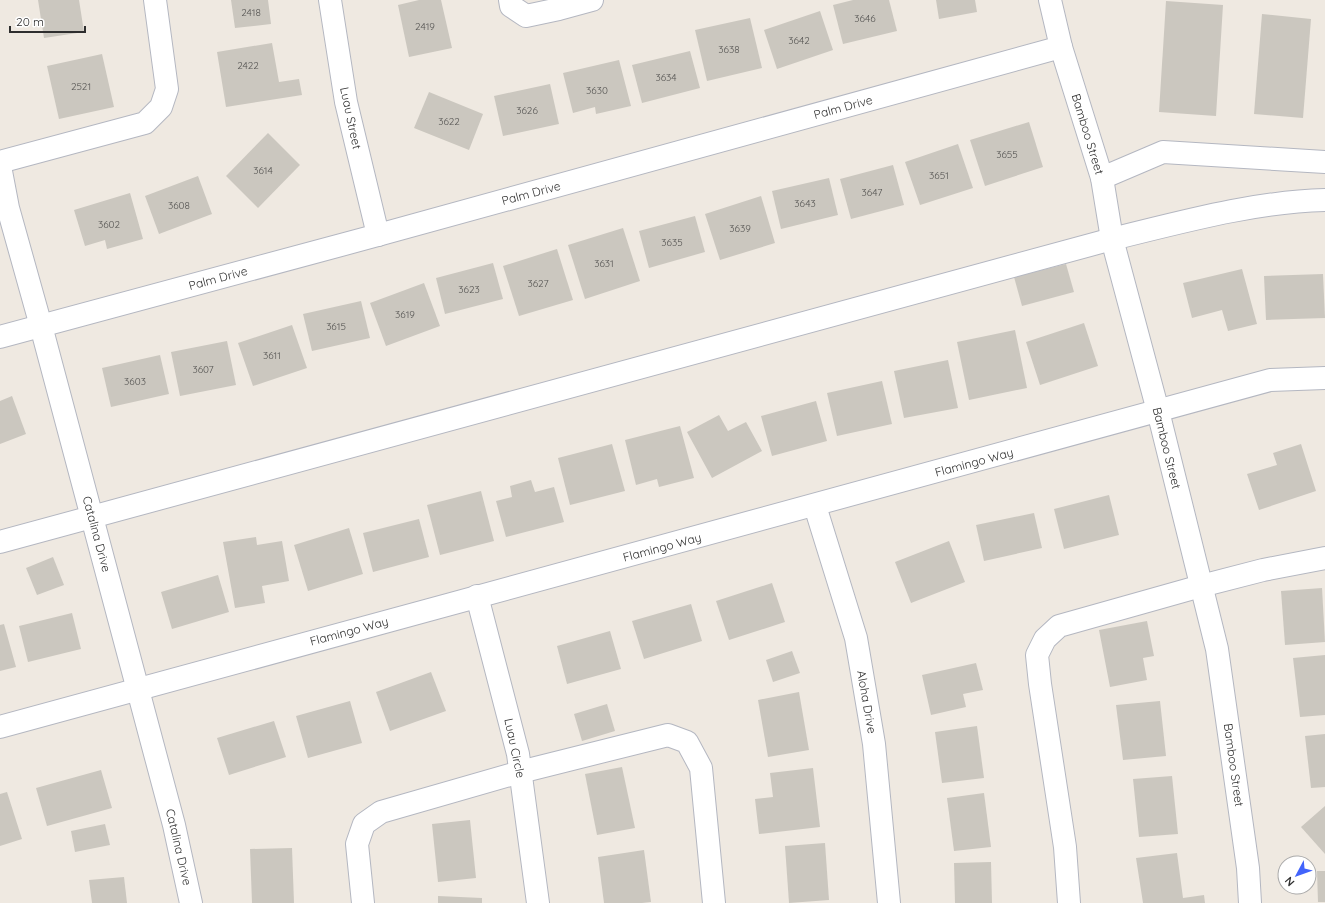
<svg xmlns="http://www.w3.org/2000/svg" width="1325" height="903" font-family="Quicksand,sans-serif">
<rect width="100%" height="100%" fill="#efe9e1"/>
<!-- building -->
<g fill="#cbc7bf">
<path d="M38,0H79L84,32L44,38Z"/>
<path d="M231,0H268L271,24L235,28Z"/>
<path d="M419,0H441L452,48L409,57L398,5Z"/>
<path d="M853,0H889L897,31L843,44L833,5Z"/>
<path d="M936,0H975L977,12L939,19Z"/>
<path d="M1166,1L1223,5L1216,116L1159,112Z"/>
<path d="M820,11L833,50L777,69L764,30Z"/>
<path d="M1262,14L1311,19L1303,118L1254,114Z"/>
<path d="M750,18L762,68L707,81L695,30Z"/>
<path d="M272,43L279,82L299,79L302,95L226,107L217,52Z"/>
<path d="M690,51L700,88L642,103L632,65Z"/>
<path d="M102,54L114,107L59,119L47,66Z"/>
<path d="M619,60L631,106L596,114L595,107L573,113L563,73Z"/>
<path d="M550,84L559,124L503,136L494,96Z"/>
<path d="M429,92L483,114L469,150L414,128Z"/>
<path d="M1029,122L1043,167L985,186L970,140Z"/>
<path d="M268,133L300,165L258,208L226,176Z"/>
<path d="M958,144L973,188L920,205L905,162Z"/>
<path d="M893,165L904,205L851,219L840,179Z"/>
<path d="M198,176L212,214L159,234L145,196Z"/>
<path d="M829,178L838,215L781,229L772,191Z"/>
<path d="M130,193L143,239L107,249L105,240L85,246L74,210Z"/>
<path d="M761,196L775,243L720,260L705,214Z"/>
<path d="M695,216L705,252L649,268L639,231Z"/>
<path d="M623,228L640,281L585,299L568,245Z"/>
<path d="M557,249L573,300L519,316L503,266Z"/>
<path d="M493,263L503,299L445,314L436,278Z"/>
<path d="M1066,264L1074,292L1022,306L1014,277Z"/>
<path d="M1242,269L1257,324L1228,331L1222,310L1192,318L1183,283Z"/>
<path d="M1323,274L1325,318L1266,320L1264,276Z"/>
<path d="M424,283L440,326L386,346L370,303Z"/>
<path d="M361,301L370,338L312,351L303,314Z"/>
<path d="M1084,323L1098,366L1040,385L1026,342Z"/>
<path d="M292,325L307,368L253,386L238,343Z"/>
<path d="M1015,330L1027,388L969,400L957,342Z"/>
<path d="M227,341L236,385L180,396L171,352Z"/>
<path d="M160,355L169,394L111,407L102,368Z"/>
<path d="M948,360L958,408L904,418L894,371Z"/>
<path d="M882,381L892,424L837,436L827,393Z"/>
<path d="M12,396L26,434L0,444V401Z"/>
<path d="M816,401L827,441L772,456L761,416Z"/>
<path d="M719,415L728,431L746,422L762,451L712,478L687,432Z"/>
<path d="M680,426L694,478L659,487L657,479L636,485L625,440Z"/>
<path d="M612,444L625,491L570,505L558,458Z"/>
<path d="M1301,444L1316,491L1259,510L1247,474L1277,465L1273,453Z"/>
<path d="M531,480L535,492L554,487L564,522L506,537L496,501L512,497L510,486Z"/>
<path d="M481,491L494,541L440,555L427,505Z"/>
<path d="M1109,495L1119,535L1064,549L1054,509Z"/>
<path d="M1034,513L1042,548L984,561L976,525Z"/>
<path d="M419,519L429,557L373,572L363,533Z"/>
<path d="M349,528L363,574L308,591L294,545Z"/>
<path d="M256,537L257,545L282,541L289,581L262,586L265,603L235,608L223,542Z"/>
<path d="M949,541L965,582L911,603L895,562Z"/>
<path d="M53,557L64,585L37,595L26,568Z"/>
<path d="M218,575L229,612L172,629L161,592Z"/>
<path d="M772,583L785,622L729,640L716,601Z"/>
<path d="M1322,588L1325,642L1285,645L1281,591Z"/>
<path d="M691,604L702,641L644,659L632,621Z"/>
<path d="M72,613L81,649L28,662L19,626Z"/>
<path d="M1147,621L1154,656L1143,658L1147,680L1110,687L1099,630Z"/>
<path d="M4,624L16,667L0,671V625Z"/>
<path d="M610,631L621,669L567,684L557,646Z"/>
<path d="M792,651L800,673L773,682L766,660Z"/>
<path d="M1325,655V715L1300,717L1293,658Z"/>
<path d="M976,663L983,690L963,694L966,707L931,715L922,675Z"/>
<path d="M431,672L446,711L390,731L376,692Z"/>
<path d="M799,692L809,750L768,757L758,700Z"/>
<path d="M350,701L362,743L308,758L296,716Z"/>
<path d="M1160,701L1166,756L1123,760L1116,705Z"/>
<path d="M607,704L615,731L582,741L574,714Z"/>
<path d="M274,721L286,757L229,775L217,738Z"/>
<path d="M977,726L984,778L942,783L935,732Z"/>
<path d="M1325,734V787L1311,788L1305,736Z"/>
<path d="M622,767L635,828L597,835L585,774Z"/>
<path d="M813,768L820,827L759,834L755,799L773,797L770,773Z"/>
<path d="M101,770L112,808L47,826L36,788Z"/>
<path d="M1172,776L1178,834L1139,837L1133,779Z"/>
<path d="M7,792L22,839L0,846V794Z"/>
<path d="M984,793L991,847L954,851L947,798Z"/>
<path d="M1325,806V854L1301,827Z"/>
<path d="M470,820L476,878L438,882L432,824Z"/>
<path d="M105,824L110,845L75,852L71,831Z"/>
<path d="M825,843L829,900L789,903L785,846Z"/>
<path d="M292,848L294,903H252L250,849Z"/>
<path d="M644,850L651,902L642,903H604L598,857Z"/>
<path d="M1177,853L1183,898L1204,895L1205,903H1143L1136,858Z"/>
<path d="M991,862L992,903H955L954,863Z"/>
<path d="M1317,871H1325V902H1318Z"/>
<path d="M124,877L127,903H92L89,880Z"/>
<path d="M438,896L482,898V903H438Z"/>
</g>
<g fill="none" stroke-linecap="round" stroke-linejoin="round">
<defs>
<g id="minor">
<path d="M330,0L346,102L378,235"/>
<path d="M510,0L511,6L526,16L559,9L592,0"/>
<path d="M1050,0L1061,47L1102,178L1112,239L1158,411L1217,649L1248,868L1250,903"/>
<path d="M0,162L145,123L161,107L167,89L155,0"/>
<path d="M0,166L8,208L41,326L174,825L191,903"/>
<path d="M1102,178L1163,152L1325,162"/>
<path d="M0,337L378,235L1061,47"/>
<path d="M815,506L856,638L874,744L889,903"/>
<path d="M0,542L1112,239C1182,222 1253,202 1325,200"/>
<path d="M477,596L518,754L538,903"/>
<path d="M0,727C423,610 847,499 1270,380L1325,378"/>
<path d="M363,903L357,844L364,824L381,812L520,772L668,735L687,742L701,768L714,903"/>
<path d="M1069,903L1065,847L1040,684L1037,655L1045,639L1059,626L1201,586L1263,570L1325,558"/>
</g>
</defs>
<!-- minor casing -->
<use href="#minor" stroke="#b4b7c1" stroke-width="24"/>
<!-- minor -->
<use href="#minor" stroke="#fff" stroke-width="22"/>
</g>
<g text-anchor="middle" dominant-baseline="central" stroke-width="3" stroke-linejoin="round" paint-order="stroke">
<!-- number labels -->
<g font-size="10" fill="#555452">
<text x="251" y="12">2418</text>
<text x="865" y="18">3646</text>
<text x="425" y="26">2419</text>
<text x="799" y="40">3642</text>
<text x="729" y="49">3638</text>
<text x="248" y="65">2422</text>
<text x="666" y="77">3634</text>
<text x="81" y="86">2521</text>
<text x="597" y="90">3630</text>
<text x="527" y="110">3626</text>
<text x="449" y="121">3622</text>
<text x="1007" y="154">3655</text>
<text x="263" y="170">3614</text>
<text x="939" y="175">3651</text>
<text x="872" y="192">3647</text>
<text x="805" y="203">3643</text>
<text x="179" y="205">3608</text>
<text x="109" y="224">3602</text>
<text x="740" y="228">3639</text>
<text x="672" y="242">3635</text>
<text x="604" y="263">3631</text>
<text x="538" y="283">3627</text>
<text x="469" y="289">3623</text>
<text x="405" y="314">3619</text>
<text x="336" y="326">3615</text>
<text x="272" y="355">3611</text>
<text x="203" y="369">3607</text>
<text x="135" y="381">3603</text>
</g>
<!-- street labels -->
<g font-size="12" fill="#2e2e2e" stroke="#fff">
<text transform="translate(843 107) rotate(-15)">Palm Drive</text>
<text transform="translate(351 118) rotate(78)">Luau Street</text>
<text transform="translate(1088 134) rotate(73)">Bamboo Street</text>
<text transform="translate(531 193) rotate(-15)">Palm Drive</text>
<text transform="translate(218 278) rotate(-15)">Palm Drive</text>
<text transform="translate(1167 448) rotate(76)">Bamboo Street</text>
<text transform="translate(974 462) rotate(-15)">Flamingo Way</text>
<text transform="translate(97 534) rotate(75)">Catalina Drive</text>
<text transform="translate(662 547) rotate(-15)">Flamingo Way</text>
<text transform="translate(349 631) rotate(-15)">Flamingo Way</text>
<text transform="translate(867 702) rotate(80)">Aloha Drive</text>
<text transform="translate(515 748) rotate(78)">Luau Circle</text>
<text transform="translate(1234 765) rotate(82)">Bamboo Street</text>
<text transform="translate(179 847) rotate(77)">Catalina Drive</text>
</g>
</g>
<!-- north arrow -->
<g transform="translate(1297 875) rotate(229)"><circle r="19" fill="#ffffff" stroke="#ababab"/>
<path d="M0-3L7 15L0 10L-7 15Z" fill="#4264fb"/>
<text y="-6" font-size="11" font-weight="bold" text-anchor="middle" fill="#2e2e2e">N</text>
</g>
<!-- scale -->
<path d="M10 26v6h75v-6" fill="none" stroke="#2e2e2e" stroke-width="2"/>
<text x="16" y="26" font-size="12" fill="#2e2e2e" stroke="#ffffff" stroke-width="3" paint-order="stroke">20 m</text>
</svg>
